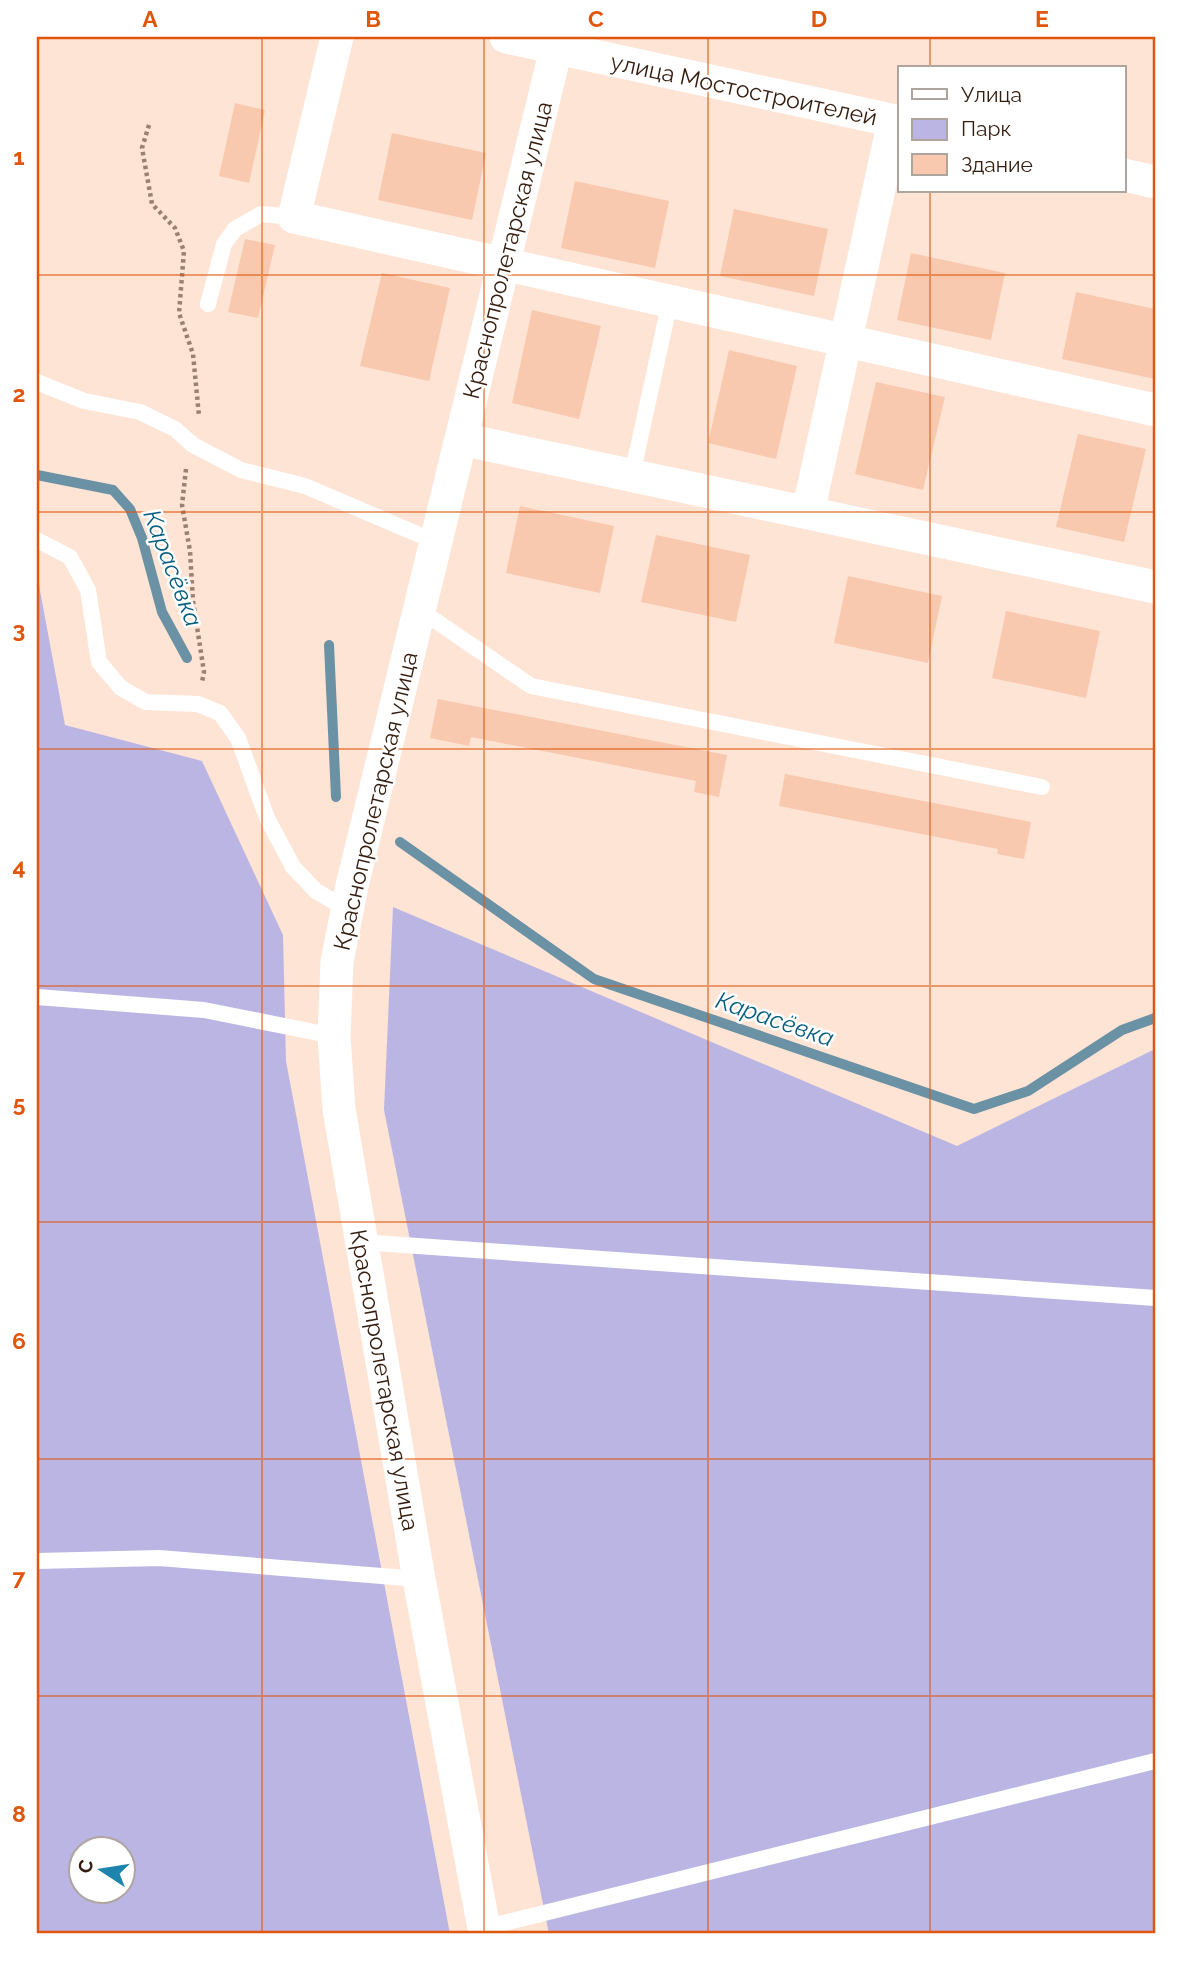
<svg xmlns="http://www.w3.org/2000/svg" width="1192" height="1971" font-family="Raleway,sans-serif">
<rect width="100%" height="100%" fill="#fee4d5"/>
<!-- green -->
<g fill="#bbb5e4" fill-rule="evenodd">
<path d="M37,584L39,585L65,725L202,761L283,935L286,1061L450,1934H37ZM80,1848H122V1890H80Z"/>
<path d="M393,907L957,1146L1155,1049V1934H549L384,1110Z"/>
</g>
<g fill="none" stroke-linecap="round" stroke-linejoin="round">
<!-- stream -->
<g stroke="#6b91a4" stroke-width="10">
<path d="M37,475L113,490L130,509L142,538L162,612L187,658"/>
<path d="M329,645L336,797"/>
<path d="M400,842L594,979L974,1109L1028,1091L1122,1030L1155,1018"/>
</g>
</g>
<!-- building -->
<g fill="#f8c9ae">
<path d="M235,103L265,110L249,183L219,176Z"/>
<path d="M392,133L486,153L472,220L378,200Z"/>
<path d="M575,181L669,201L655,268L561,248Z"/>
<path d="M734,209L828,229L814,296L720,276Z"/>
<path d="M245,239L275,245L258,318L228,312Z"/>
<path d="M911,253L1005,273L991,340L897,320Z"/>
<path d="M382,273L450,288L429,381L360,366Z"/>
<path d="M1076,292L1155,309V379L1062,359Z"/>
<path d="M532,310L601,326L579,419L512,403Z"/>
<path d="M729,350L797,366L776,459L708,443Z"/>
<path d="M876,382L945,397L923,490L855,474Z"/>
<path d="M1078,434L1146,449L1124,542L1056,527Z"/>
<path d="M520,506L614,526L600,593L506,573Z"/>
<path d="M656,535L750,555L736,622L641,602Z"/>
<path d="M848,576L942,596L928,663L834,643Z"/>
<path d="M1006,611L1100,631L1086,698L992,678Z"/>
<path d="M438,699L727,755L719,797L694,792L696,781L471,737L469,746L430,738Z"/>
<path d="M785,774L1031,822L1024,859L997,854L998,849L779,806Z"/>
</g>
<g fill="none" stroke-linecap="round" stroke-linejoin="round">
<!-- path -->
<g stroke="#9a8173" stroke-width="4.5" stroke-dasharray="3.5 3.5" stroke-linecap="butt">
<path d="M149,125L142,148L152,204L175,228L184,251L179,313L193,354L199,416"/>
<path d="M186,469L182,505L190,551L193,601L204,672L202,682"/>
</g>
<!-- lane -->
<g stroke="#fff" stroke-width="16">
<path d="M208,304L224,244L235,229L261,214L294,217"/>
<path d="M37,382L84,401L140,412L175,429L193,445L241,470L305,486L436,542"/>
<path d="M632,475L670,301"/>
<path d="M37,540L70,557L88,590L99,662L121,688L146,702L198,704L220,713L238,738L267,818L293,867L316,891L347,909"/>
<path d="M420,610L531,686L1042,787"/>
<path d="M37,997L204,1010L334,1036"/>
<path d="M361,1242L1155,1298"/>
<path d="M37,1561L159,1558L419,1579"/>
<path d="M484,1928L1155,1761"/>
</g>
<!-- street -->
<g stroke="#fff" stroke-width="33">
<path d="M337,37L294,217L1155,410"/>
<path d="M506,37L900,122"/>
<path d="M1124,175L1155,182"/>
<path d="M461,439L1155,587"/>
<path d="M808,512L894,121"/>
<path d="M485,1934L419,1579L339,1109L334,1036L337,962L352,886L556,49"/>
</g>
</g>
<!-- grid -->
<path fill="none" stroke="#df560c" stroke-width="2" stroke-opacity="0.55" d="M262,37V1934M484,37V1934M708,37V1934M930,37V68M930,191V1934M37,275H1155M37,512H1155M37,749H1155M37,986H1155M37,1222H1155M37,1459H1155M37,1696H1155"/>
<g text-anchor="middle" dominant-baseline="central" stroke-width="5" stroke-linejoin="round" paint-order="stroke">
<!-- street labels -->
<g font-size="23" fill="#341d0f" stroke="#fff">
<text transform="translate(744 89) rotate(12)">улица Мостостроителей</text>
<text transform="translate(507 250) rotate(-76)">Краснопролетарская улица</text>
<text transform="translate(375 801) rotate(-77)">Краснопролетарская улица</text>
<text transform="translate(385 1380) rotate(80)">Краснопролетарская улица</text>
</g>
<!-- water labels -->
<g font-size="24" font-style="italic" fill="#075e7e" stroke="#fff">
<text transform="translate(173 568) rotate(69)">Карасёвка</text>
<text transform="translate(775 1019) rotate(19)">Карасёвка</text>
</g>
</g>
<!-- border -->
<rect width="1192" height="1971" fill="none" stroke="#ffffff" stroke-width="77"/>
<!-- legend -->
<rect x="898" y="66" width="228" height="126" fill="#ffffff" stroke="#aea59f" stroke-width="2"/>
<rect x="912" y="89" width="35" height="10" fill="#ffffff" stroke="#aea59f" stroke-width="2"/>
<text x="961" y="102" font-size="21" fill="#341d0f">Улица</text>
<rect x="912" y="119" width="35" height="21" fill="#bbb5e4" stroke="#aea59f" stroke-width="2"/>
<text x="961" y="136" font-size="21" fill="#341d0f">Парк</text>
<rect x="912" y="154" width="35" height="21" fill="#f8c9ae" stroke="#aea59f" stroke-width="2"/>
<text x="961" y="172" font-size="21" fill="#341d0f">Здание</text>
<!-- north arrow -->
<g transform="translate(102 1870) rotate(282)"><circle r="33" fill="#ffffff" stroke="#aea59f" stroke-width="2"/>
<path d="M0-5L12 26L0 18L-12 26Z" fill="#1d84ad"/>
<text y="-10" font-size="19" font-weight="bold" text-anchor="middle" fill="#341d0f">С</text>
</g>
<rect x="38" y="38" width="1116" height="1894" fill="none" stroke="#df560c" stroke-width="2.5"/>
<g font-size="23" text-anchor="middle" font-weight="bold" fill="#df560c">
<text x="150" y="27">A</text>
<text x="373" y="27">B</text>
<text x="596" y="27">C</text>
<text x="819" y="27">D</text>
<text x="1042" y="27">E</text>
<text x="19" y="165">1</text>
<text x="19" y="402">2</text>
<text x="19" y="638">3</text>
<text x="19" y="875">4</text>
<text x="19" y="1112">5</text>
<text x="19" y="1349">6</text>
<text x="19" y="1585">7</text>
<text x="19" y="1822">8</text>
</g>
</svg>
